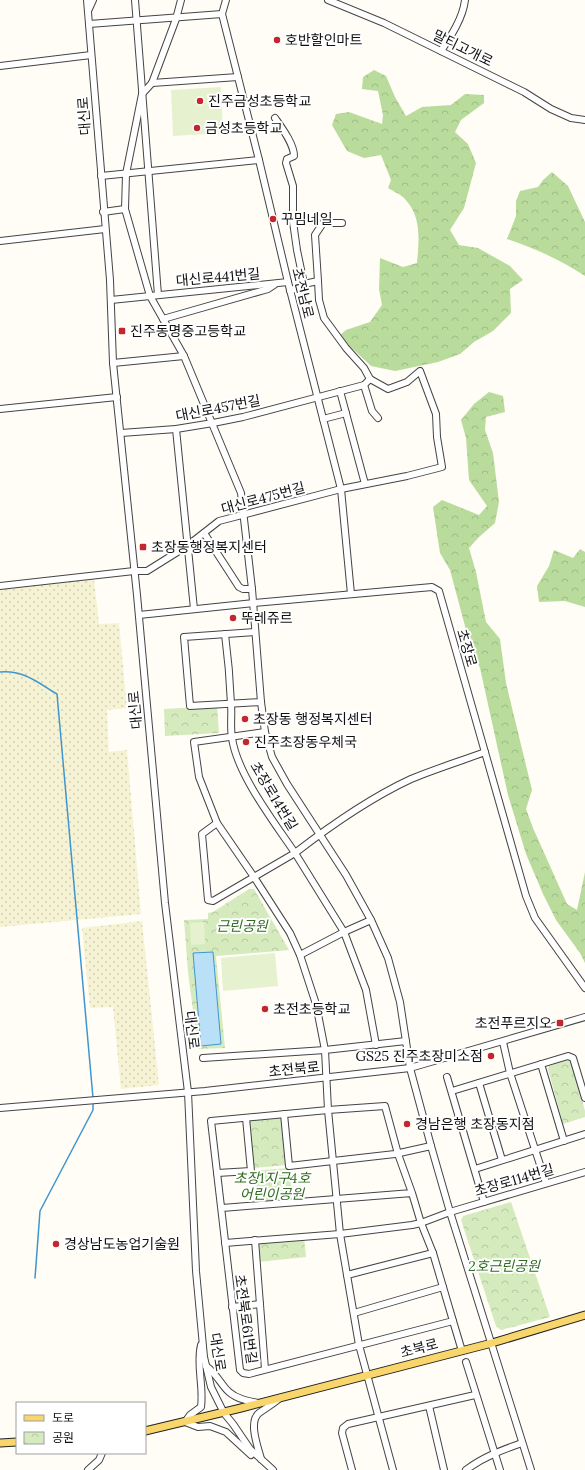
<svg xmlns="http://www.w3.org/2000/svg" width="585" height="1470" font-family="Lora,'Noto Sans KR',serif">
<defs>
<pattern id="farmland-dots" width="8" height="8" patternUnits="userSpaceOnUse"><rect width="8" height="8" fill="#f6f3d4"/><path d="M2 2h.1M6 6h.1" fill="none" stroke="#d2cfb5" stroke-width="1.8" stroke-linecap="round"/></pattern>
<pattern id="forest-crowns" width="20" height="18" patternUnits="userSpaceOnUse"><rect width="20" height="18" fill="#b9dc9c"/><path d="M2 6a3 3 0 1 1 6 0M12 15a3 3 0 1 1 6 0" fill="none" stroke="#9ebc85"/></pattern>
<pattern id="park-crowns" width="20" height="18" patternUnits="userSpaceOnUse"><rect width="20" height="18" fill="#d5ebbd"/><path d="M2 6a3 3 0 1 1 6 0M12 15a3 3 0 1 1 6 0" fill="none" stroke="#b6c8a1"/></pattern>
</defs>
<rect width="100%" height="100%" fill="#fffdf5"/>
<!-- farmland -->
<g fill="url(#farmland-dots)">
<path d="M94,579L99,624L119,623L127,708L107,710L109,752L127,750L141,914L0,927V588Z"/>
<path d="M142,921L159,1085L121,1089L113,1007L90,1008L82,928Z"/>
</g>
<!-- forest -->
<g fill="url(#forest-crowns)">
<path d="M374,70L386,76L395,97L406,116L422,107L451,105L465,94L484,95V103L461,120L455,132L468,144L476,163L464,208L450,230L459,245L478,248L510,266L523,280L510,289L511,313L493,331L474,342L460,354L438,362L395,371L371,366L339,336L346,330L370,322L382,305L379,289L380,258L403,267L417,263C419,240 422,216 404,198C400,194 393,191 388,188L391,180L381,155L364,158L347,151L332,125L336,114L349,112L382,124L383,115L378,91L362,89L363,77Z"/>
<path d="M552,172L568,186L585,222V276C561,260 534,248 507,239L516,216V201L520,191L538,187L543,180Z"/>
<path d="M489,392L503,396L505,412L486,417L485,430L493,453L499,502L495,523L479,537L469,548L476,572L486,622L500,639L506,683L532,790L526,809L533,828L567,904L577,910L585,872V963L580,953L556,920L543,894L526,854L508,795L480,668L469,641L450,570L440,553L433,507L442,500L479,515L487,506L469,480L466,438L461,420L474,404Z"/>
<path d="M580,549L585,552V608V607L565,601L539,602L537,586L549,566L554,550L573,558Z"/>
</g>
<!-- park -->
<g fill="url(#park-crowns)">
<path d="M217,706L219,733L165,736L164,709Z"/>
<path d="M249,889H254L289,950L216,956L225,1048L198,1049L188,972L184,920L208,919V913L213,912Z"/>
<path d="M568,1060L571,1061L585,1111V1117L563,1124L548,1069L549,1066Z"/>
<path d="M282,1117L287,1165L253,1168L249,1120Z"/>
<path d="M289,1168L293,1202L254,1205L251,1171Z"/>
<path d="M511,1202L550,1317L501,1330L496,1326L461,1220L463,1216Z"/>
<path d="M304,1237L306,1257L258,1262L256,1241Z"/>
</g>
<!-- pitch -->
<g fill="#e6f2cf">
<path d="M221,87L223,133L173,136L171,90Z"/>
<path d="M204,922L205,944L191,945L190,923Z"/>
<path d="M275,953L278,986L223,991L221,958Z"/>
</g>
<!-- water -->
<path fill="#b9e0f7" stroke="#3f96cf" d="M213,952L221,1044L201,1046L193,953Z"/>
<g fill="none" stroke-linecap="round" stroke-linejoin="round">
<!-- stream -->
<g stroke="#3f96cf" stroke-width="1.5">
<path d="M0,672C24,670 37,682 57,694L93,1098"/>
<path d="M35,1278L40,1211L93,1110V1102"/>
</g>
<defs>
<g id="minor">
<path d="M87,0L110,280L113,363L137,595L165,903L188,1092L196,1271L204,1357L211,1387L224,1413L233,1424L250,1449L273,1470"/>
<path d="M135,0L158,295"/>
<path d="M181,0L176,19L152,83L142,94L126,174L125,209L150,296L184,356L241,493L252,589L261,702L265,732L272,757L287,784L346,875L371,920L388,958L400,1002L410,1068L431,1146L450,1212L531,1470"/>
<path d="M226,0L222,14L259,160L288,282L341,489L351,594"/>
<path d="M328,0L384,23L524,92L551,109L571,118L585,120"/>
<path d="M88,11L93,0"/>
<path d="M89,24L222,14"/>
<path d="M441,51C451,36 463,18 465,0"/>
<path d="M0,66L91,55"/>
<path d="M152,83L238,77"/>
<path d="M275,118C282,128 294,144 294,156L287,159L286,163L293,186V222L297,250L304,284L290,291"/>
<path d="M101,176L259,160"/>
<path d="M103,212L125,209"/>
<path d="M0,241L105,229"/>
<path d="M318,281L315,235L323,223H342"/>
<path d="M304,284L318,281L319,300L324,318L346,348L364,368L370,379"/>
<path d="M111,300L288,282"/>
<path d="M163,319L268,289L274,285"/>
<path d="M113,363L184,356"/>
<path d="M364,385L372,411L378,418"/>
<path d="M340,391L365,484"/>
<path d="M0,409L117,397"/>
<path d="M323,419L346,413"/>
<path d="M176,429L194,609"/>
<path d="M204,533L239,587L243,589H252"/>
<path d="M0,586L134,571H147L187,546L219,521L341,489L407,476L442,467L437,437L436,414L420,371L407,382L388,389L370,379L364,385L243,417L213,423L176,429L121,433"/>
<path d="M139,615L254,603L432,587L439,591L526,896L535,918L585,988"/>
<path d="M255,632L184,637L190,706L261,702"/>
<path d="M225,634C228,657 230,680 231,704C232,715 230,727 232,738C237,774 274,822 295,853L254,877L290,933L300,955L316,1004L325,1050L328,1110L340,1234L347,1275L359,1345L393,1470"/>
<path d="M217,823L254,877L213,901L208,900L202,834Z"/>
<path d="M217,823L199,777L194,742L265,732"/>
<path d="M371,920L344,932L295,853C330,826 370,798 411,779C435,769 461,761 485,752"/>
<path d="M300,955L344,932L366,990L376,1045"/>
<path d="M503,1042L510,1073L546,1183"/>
<path d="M203,1058L325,1050L406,1041"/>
<path d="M541,1064L564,1141"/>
<path d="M447,1077L484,1202"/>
<path d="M479,1083L502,1160"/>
<path d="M452,1091L568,1056L573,1058L585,1098"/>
<path d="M0,1108L205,1091L410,1068L585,1017"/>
<path d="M284,1114L289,1166L395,1154L431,1146"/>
<path d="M475,1169L585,1134"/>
<path d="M217,1173L251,1171L246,1118"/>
<path d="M222,1208L412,1193L398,1154L385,1106L328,1110L211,1121L240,1370L243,1373L249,1374L453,1321L433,1253L421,1223L412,1193"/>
<path d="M255,1240L265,1369"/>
<path d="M225,1243L340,1234L412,1225L421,1223L450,1212L585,1172"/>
<path d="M347,1275L433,1253"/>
<path d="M232,1307L260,1304"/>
<path d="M354,1313L443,1287"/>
<path d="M453,1321L462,1351"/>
<path d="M201,1345C196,1366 204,1386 201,1407L190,1415L185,1422L198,1427L210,1426L226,1432L251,1455"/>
<path d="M466,1362L500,1470"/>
<path d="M206,1366C217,1374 221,1385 229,1392C237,1399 248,1401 258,1403"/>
<path d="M429,1406L444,1470"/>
<path d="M261,1459C258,1447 248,1422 259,1413C266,1408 273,1404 280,1398"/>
<path d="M88,1470L99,1460L102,1453"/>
<path d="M352,1470L342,1433L343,1428L348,1424L475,1395"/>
<path d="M466,1470C483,1457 502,1450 522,1443"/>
</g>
<g id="major">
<path d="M145,1431L241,1408L492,1343L585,1315"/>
<path d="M0,1443L17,1442"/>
</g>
</defs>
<!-- minor casing -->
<use href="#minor" stroke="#444" stroke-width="8"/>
<!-- major casing -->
<use href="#major" stroke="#222" stroke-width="9"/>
<!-- minor -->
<use href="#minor" stroke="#fff" stroke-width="6"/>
<!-- major -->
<use href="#major" stroke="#f9d66b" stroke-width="7"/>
</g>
<!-- markers -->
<g fill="#c4262e" stroke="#fff" stroke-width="1.5">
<circle cx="277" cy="40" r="4"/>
<circle cx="200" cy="101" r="4"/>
<circle cx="197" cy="128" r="4"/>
<circle cx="273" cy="219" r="4"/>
<rect x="118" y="327" width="8" height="8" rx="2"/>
<rect x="139" y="543" width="8" height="8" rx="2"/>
<circle cx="233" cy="618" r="4"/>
<circle cx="245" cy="719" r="4"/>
<circle cx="246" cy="742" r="4"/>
<circle cx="265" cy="1009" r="4"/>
<rect x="556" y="1019" width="8" height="8" rx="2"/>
<circle cx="491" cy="1056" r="4"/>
<circle cx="407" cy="1124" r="4"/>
<circle cx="56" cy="1244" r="4"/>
</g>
<g text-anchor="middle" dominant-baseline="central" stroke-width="4" stroke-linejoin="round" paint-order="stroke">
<!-- poi labels -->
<g font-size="14" fill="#111" stroke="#fff" text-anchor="start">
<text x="285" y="40">호반할인마트</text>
<text x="208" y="101">진주금성초등학교</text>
<text x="205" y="128">금성초등학교</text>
<text x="281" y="219">꾸밈네일</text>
<text x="130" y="331">진주동명중고등학교</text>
<text x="151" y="547">초장동행정복지센터</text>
<text x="241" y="618">뚜레쥬르</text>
<text x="253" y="719">초장동 행정복지센터</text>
<text x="254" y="742">진주초장동우체국</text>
<text x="273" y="1009">초전초등학교</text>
<text x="552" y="1023" text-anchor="end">초전푸르지오</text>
<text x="483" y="1056" text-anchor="end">GS25 진주초장미소점</text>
<text x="415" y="1124">경남은행 초장동지점</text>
<text x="64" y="1244">경상남도농업기술원</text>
</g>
<!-- street labels -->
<g font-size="14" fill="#111" stroke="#fff">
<text transform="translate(463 48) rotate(26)">말티고개로</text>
<text transform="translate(84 116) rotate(-94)">대신로</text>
<text transform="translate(218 277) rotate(-5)">대신로441번길</text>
<text transform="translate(303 293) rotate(76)">초전남로</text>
<text transform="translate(218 408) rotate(-11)">대신로457번길</text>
<text transform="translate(263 498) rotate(-15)">대신로475번길</text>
<text transform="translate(467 648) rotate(74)">초장로</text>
<text transform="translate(135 710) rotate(-95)">대신로</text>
<text transform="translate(274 796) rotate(59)">초장로14번길</text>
<text transform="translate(192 1030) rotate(83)">대신로</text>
<text transform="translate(294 1069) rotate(-6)">초전북로</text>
<text transform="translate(514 1180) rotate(-16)">초장로114번길</text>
<text transform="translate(246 1319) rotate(82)">초전북로61번길</text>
<text transform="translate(419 1348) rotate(-15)">초북로</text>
<text transform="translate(218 1352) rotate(81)">대신로</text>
</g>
<!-- park labels -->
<g font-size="14" font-style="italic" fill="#2f6b1f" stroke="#fff">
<text x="242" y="926">근린공원</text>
<text x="272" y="1178">초장1지구4호<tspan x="272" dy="16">어린이공원</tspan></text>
<text x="504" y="1266">2호근린공원</text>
</g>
</g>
<!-- legend -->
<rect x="16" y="1402" width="130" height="52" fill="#ffffff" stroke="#a0a0a0"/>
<rect x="24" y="1415" width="20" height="6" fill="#f9d66b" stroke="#a0a0a0"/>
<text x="52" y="1422" font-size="12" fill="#111111">도로</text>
<rect x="24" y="1432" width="20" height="12" fill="url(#park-crowns)" stroke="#a0a0a0"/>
<text x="52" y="1442" font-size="12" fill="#111111">공원</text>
</svg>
